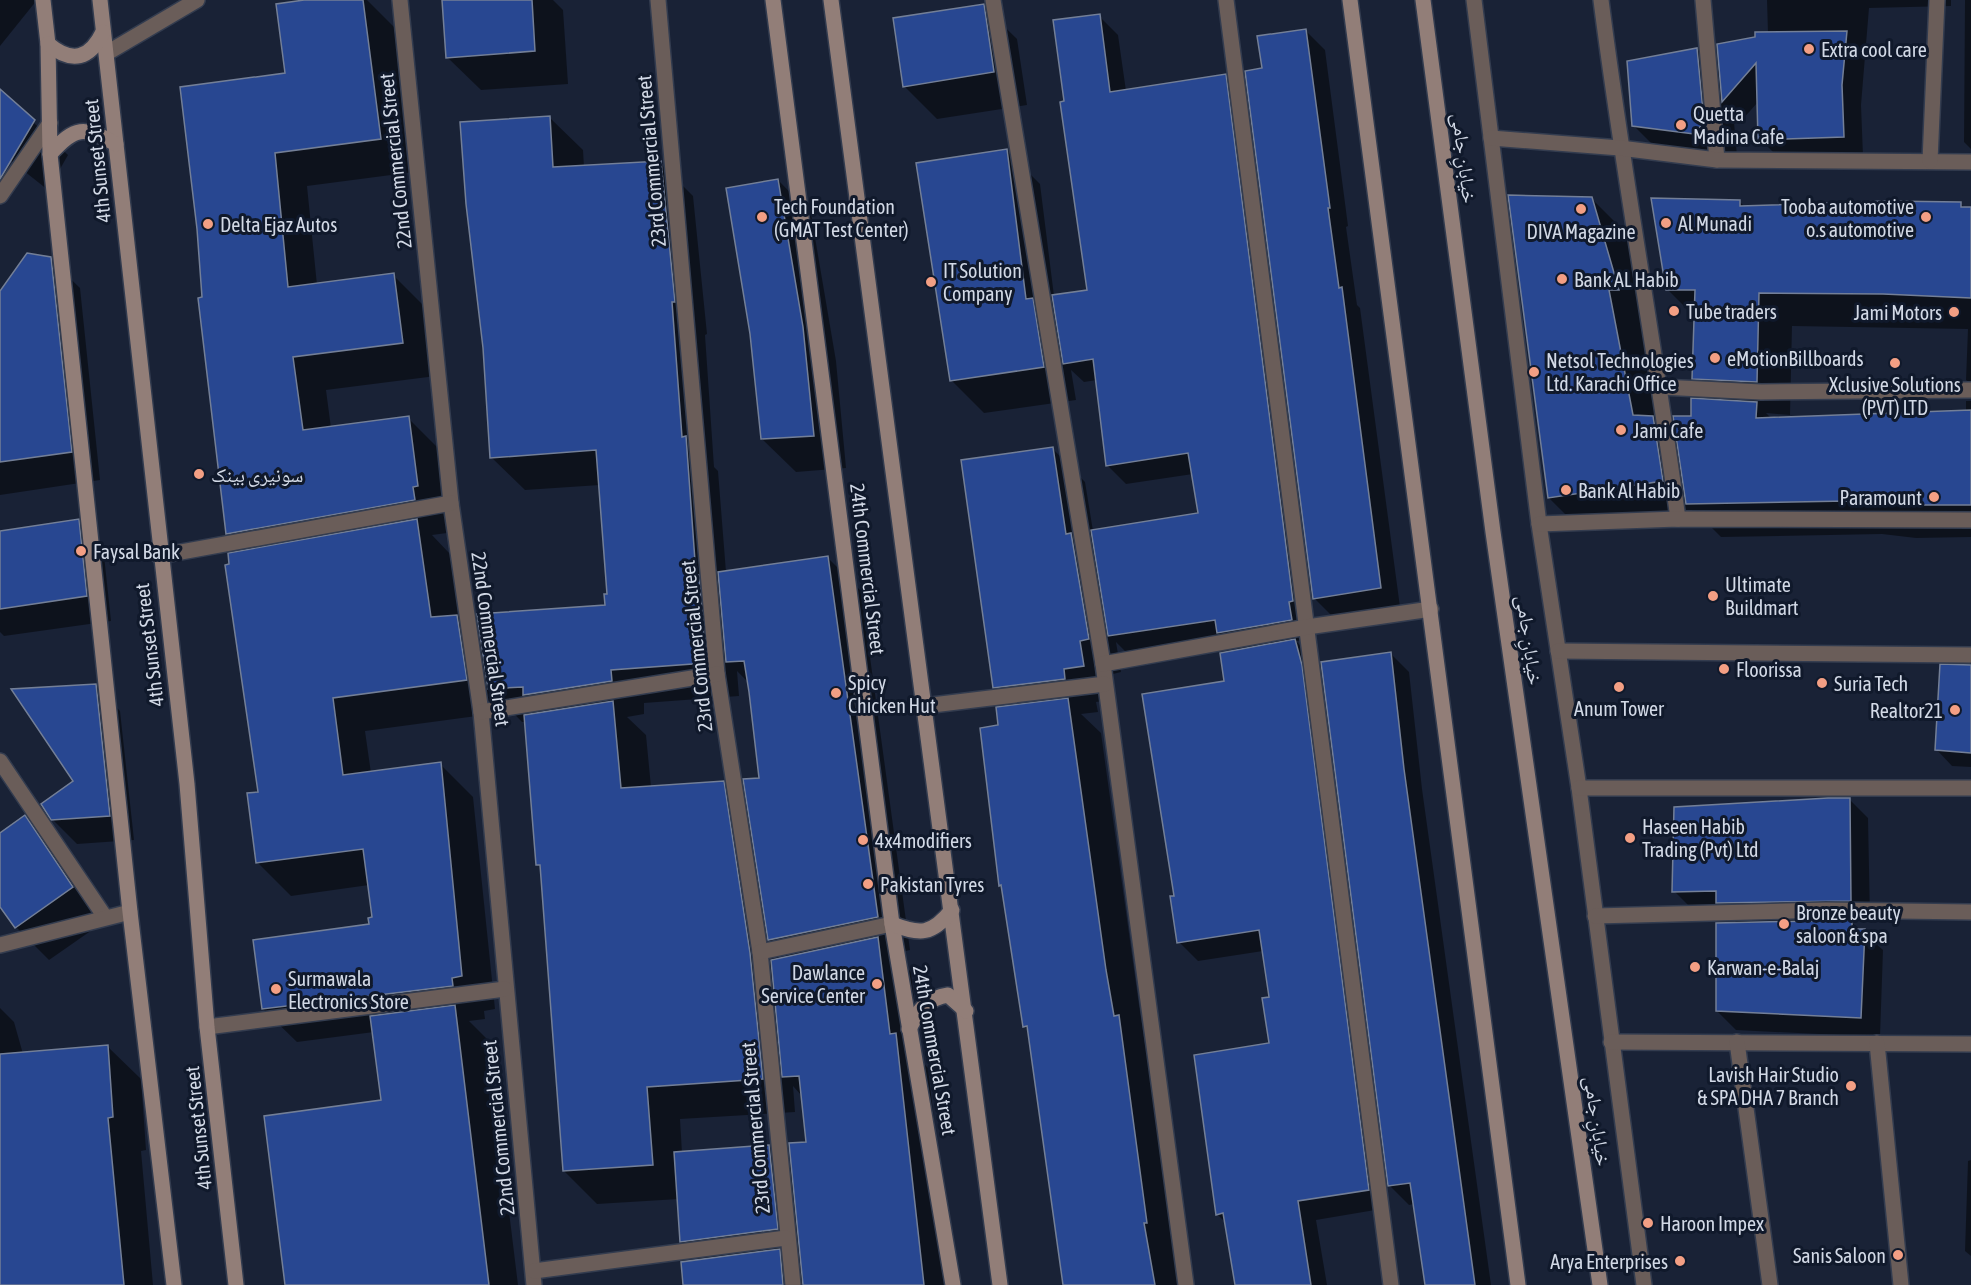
<svg xmlns="http://www.w3.org/2000/svg" width="1971" height="1285" font-family="'Asap Condensed','Noto Naskh Arabic',sans-serif">
<rect width="100%" height="100%" fill="#192236"/>
<!-- shadow -->
<g fill="#0007" fill-rule="evenodd">
<path d="M0,0H37L0,46Z"/>
<path d="M315,0H367L394,27L414,172L307,186L317,285L393,275L426,308L436,376L326,390L331,428L408,418L441,451L451,519H446L447,533L432,535L450,554L459,619L482,642L607,607L608,596L600,485L525,490L491,457L549,117L583,150L584,167L660,163L693,196L707,334L705,335L714,467L718,471L726,572L827,557L861,591L910,950L893,954L911,972L921,1061L928,1068L953,1285H682L681,1270L700,1261L681,1241L679,1199L597,1204L564,1171L542,868L538,865L526,722H522L497,696L499,713L365,731L371,773L440,764L473,797L495,1009L484,1011L485,1019L469,1021L488,1040L518,1285H285L383,1101L374,1032L297,1042L263,1009L370,926L374,919L369,885L291,896L257,862L260,793L246,552L228,533L204,298ZM737,671L749,683L761,779L749,808L723,782L651,787L646,735L627,717L644,714V703L739,696ZM777,947L788,958L779,960ZM793,1086L802,1096L808,1143L793,1170L769,1146L682,1153L680,1119L795,1112ZM802,1263L803,1274L793,1264Z"/>
<path d="M443,0H553L563,10L568,84L481,90L447,57Z"/>
<path d="M1767,0H1951V6L1869,8L1861,105L1863,156L1779,158L1760,139L1758,102L1742,120L1733,111L1737,156L1667,159L1634,126L1697,49L1721,73L1756,38L1768,33Z"/>
<path d="M1965,0H1971V149L1964,142Z"/>
<path d="M983,6L1017,39L1027,105L937,119L904,86Z"/>
<path d="M1099,16L1118,35L1126,91L1225,75L1244,94L1311,639L1296,641L1314,660L1387,1208L1316,1220L1327,1285H1236L1226,1223L1217,1214L1271,1044L1270,998L1263,951L1198,961L1179,942L1175,897L1226,682L1237,651L1226,640L1129,655L1116,642L1121,672L1113,674L1116,699L1096,702L1098,712L1081,714L1101,733L1139,1005L1145,1044L1151,1050L1182,1285H1065L1029,1031L1024,1026L1003,888L1000,885V726L1014,706L995,687L1052,448L1085,482L1093,531L1200,514L1193,474L1126,484L1107,465L1097,380L1084,382L1071,370L1076,400L984,413L951,380L1007,151L1040,184L1054,296L1089,291L1066,102Z"/>
<path d="M1306,31L1325,50L1348,226L1346,227L1357,305L1360,308L1400,607L1333,617L1314,598L1263,69Z"/>
<path d="M0,91L68,155L48,190L0,152Z"/>
<path d="M778,180L811,214L836,361L846,468L796,472L762,439Z"/>
<path d="M1591,198L1625,232L1651,322L1661,426L1679,443L1692,418L1716,401L1694,378L1696,318L1667,289L1739,201L1746,208L1960,203L1965,208L1971,209V384L1966,380L1968,329L1792,326L1790,415L1766,413L1772,419L1966,411V401H1971V537L1916,538L1882,534L1721,537L1698,514L1582,531L1549,498Z"/>
<path d="M50,259L80,288L100,480L0,495V293Z"/>
<path d="M78,521L103,546L111,621L4,636L0,632V532Z"/>
<path d="M1390,653L1409,672L1422,789L1491,1285H1427L1414,1204L1409,1205L1390,1186Z"/>
<path d="M1971,666V767L1952,766L1936,749Z"/>
<path d="M96,686L120,711L134,840L77,844L52,819L75,782Z"/>
<path d="M1849,799L1868,818L1870,919L1849,920L1883,950L1880,1037L1736,1030L1717,1011L1738,924L1724,910H1693L1674,891Z"/>
<path d="M25,817L58,851L105,921L49,960L16,927L0,904V835Z"/>
<path d="M0,1008L14,1022L23,1054L107,1046L141,1079L146,1150L141,1151L153,1285H0Z"/>
<path d="M1971,1160V1256L1965,1251L1968,1161Z"/>
</g>
<!-- building -->
<g fill="#284791" stroke="#737f97" stroke-width="1.5">
<path d="M304,0H363L381,139L275,153L288,287L394,273L403,343L293,357L303,430L409,416L418,486L413,487L415,500L226,534L198,298L202,297L197,229L180,87L285,73L276,4Z"/>
<path d="M442,0H532L535,51L446,58Z"/>
<path d="M984,4L994,72L903,87L893,18Z"/>
<path d="M1100,14L1110,92L1226,74L1293,601L1289,602L1292,620L1217,633L1215,620L1108,636L1091,530L1198,513L1188,453L1106,466L1093,359L1063,364L1052,295L1087,290L1060,102L1064,101L1053,20Z"/>
<path d="M1306,29L1330,208H1328L1339,288L1342,287L1381,588L1313,599L1245,71L1262,68L1257,36Z"/>
<path d="M1847,31L1842,85L1844,137L1758,140L1756,63L1722,102L1717,44L1755,37V32Z"/>
<path d="M1697,48L1704,122L1694,134L1632,126L1627,61Z"/>
<path d="M0,89L35,120L0,179Z"/>
<path d="M550,116L553,167L661,161L675,302H672L682,437L686,436L696,575H699L706,663L611,670L612,681L523,695V687L488,689L477,614L605,605L604,594H607L596,450L490,458L483,348L466,204L460,122Z"/>
<path d="M1007,149L1026,299L1033,298L1044,367L950,381L916,163Z"/>
<path d="M778,179L803,327L814,436L761,439L750,334L726,188Z"/>
<path d="M1508,195L1592,197L1619,290H1609L1633,415L1653,416L1663,481L1548,498Z"/>
<path d="M1651,198L1740,200V206L1886,201L1961,202V207H1971V298L1883,294L1759,293L1757,382L1692,379L1695,290H1666Z"/>
<path d="M27,253L51,257L72,452L0,462V291Z"/>
<path d="M1691,398L1757,402L1756,418L1971,410V505H1882L1848,501L1686,504L1673,416H1691Z"/>
<path d="M1053,447L1066,534L1071,533L1089,639L1080,641L1084,666L1064,669L1065,679L993,688L961,460Z"/>
<path d="M79,519L87,596L0,609V531Z"/>
<path d="M417,519L431,617L457,615L467,680L333,698L343,775L441,762L462,976L452,978L453,986L262,1009L253,940L369,924L368,918L372,917L363,849L256,863L247,793L258,792L225,565L229,564L228,553Z"/>
<path d="M828,556L878,917L768,940L743,779L759,778L749,692L744,661L726,662L718,572Z"/>
<path d="M1295,639L1302,665L1369,1190L1298,1201L1311,1285H1235L1223,1213L1216,1215L1194,1055L1269,1043L1262,998L1269,997L1259,930L1177,943L1170,896H1174L1142,694L1224,681L1220,653Z"/>
<path d="M1391,652L1404,769L1475,1285H1425L1410,1183L1388,1186L1321,662Z"/>
<path d="M1940,664L1971,665V753L1935,750Z"/>
<path d="M96,684L110,816L51,820L41,804L73,781L11,689Z"/>
<path d="M1068,698L1106,970L1114,1016L1119,1015L1147,1223H1144L1155,1285H1063L1027,1026L1023,1027L1001,885L999,886L980,728L998,725L996,707Z"/>
<path d="M613,701L621,788L724,781L750,953L763,1079L647,1087L653,1165L563,1171L540,865H536L524,715Z"/>
<path d="M1828,798H1850L1851,901L1716,903V891L1672,892L1674,807Z"/>
<path d="M25,815L73,887L15,928L0,907V833Z"/>
<path d="M1852,920V929H1865L1861,1018L1716,1011V923Z"/>
<path d="M878,937L890,1034L896,1033L924,1285H803L789,1143L806,1142L799,1076L782,1077L771,960Z"/>
<path d="M455,1005L489,1285H285L264,1116L381,1100L370,1016Z"/>
<path d="M108,1045L113,1117L108,1118L124,1285H0V1054Z"/>
<path d="M769,1145L778,1229L680,1242L674,1152Z"/>
<path d="M780,1249L783,1285H683L681,1262Z"/>
</g>
<g fill="none" stroke-linecap="round" stroke-linejoin="round">
<defs>
<g id="street">
<path d="M400,0L451,503L481,712L534,1285"/>
<path d="M658,0L717,674L760,952L793,1285"/>
<path d="M993,0L1103,664L1186,1285"/>
<path d="M1226,0L1391,1285"/>
<path d="M1474,0L1539,524L1579,788L1644,1285"/>
<path d="M1601,0C1623,174 1655,346 1678,519"/>
<path d="M1703,0L1717,160"/>
<path d="M107,53L197,0"/>
<path d="M1491,138L1620,148L1717,160L1971,162"/>
<path d="M1930,161L1937,0"/>
<path d="M0,196L50,123"/>
<path d="M1661,387L1761,392L1971,390"/>
<path d="M1539,524L1678,519L1971,520"/>
<path d="M159,556L451,503"/>
<path d="M1558,651L1971,655"/>
<path d="M1103,664L1307,627L1431,609"/>
<path d="M924,706L1105,684"/>
<path d="M481,712L717,674"/>
<path d="M0,761L105,917"/>
<path d="M1579,788H1971"/>
<path d="M1595,916L1826,910L1971,912"/>
<path d="M0,945L130,912"/>
<path d="M760,952L892,924"/>
<path d="M207,1027L505,989"/>
<path d="M1611,1042L1971,1044"/>
<path d="M1737,1042L1770,1285"/>
<path d="M1877,1043L1901,1285"/>
<path d="M534,1271L786,1238"/>
</g>
<g id="secondary">
<path d="M43,0L48,44L50,154L130,912L174,1285"/>
<path d="M100,0L187,784L207,1027L236,1285"/>
<path d="M773,0L892,924L953,1285"/>
<path d="M831,0L1000,1285"/>
<path d="M1350,0L1518,1285"/>
<path d="M1423,0L1493,532L1600,1285"/>
<path d="M48,44C72,64 90,59 103,32"/>
<path d="M50,154C76,126 83,126 116,144"/>
<path d="M892,924C920,935 932,935 952,910"/>
<path d="M909,1029C918,1011 927,998 948,995L966,1011"/>
</g>
</defs>
<!-- street casing -->
<use href="#street" stroke="#333c4f" stroke-width="18"/>
<!-- secondary casing -->
<use href="#secondary" stroke="#333c4f" stroke-width="18"/>
<!-- street -->
<use href="#street" stroke="#6a5d59" stroke-width="15"/>
<!-- secondary -->
<use href="#secondary" stroke="#927e78" stroke-width="15"/>
</g>
<!-- markers -->
<g fill="#f39f84" stroke="#10192b" stroke-width="2">
<circle cx="1809" cy="49" r="6"/>
<circle cx="1681" cy="125" r="6"/>
<circle cx="1581" cy="209" r="6"/>
<circle cx="762" cy="217" r="6"/>
<circle cx="1926" cy="217" r="6"/>
<circle cx="1666" cy="223" r="6"/>
<circle cx="208" cy="224" r="6"/>
<circle cx="1562" cy="279" r="6"/>
<circle cx="931" cy="282" r="6"/>
<circle cx="1674" cy="311" r="6"/>
<circle cx="1954" cy="312" r="6"/>
<circle cx="1715" cy="358" r="6"/>
<circle cx="1895" cy="363" r="6"/>
<circle cx="1534" cy="372" r="6"/>
<circle cx="1621" cy="430" r="6"/>
<circle cx="199" cy="474" r="6"/>
<circle cx="1566" cy="490" r="6"/>
<circle cx="1934" cy="497" r="6"/>
<circle cx="81" cy="551" r="6"/>
<circle cx="1713" cy="596" r="6"/>
<circle cx="1724" cy="669" r="6"/>
<circle cx="1822" cy="683" r="6"/>
<circle cx="1619" cy="687" r="6"/>
<circle cx="836" cy="693" r="6"/>
<circle cx="1955" cy="710" r="6"/>
<circle cx="1630" cy="838" r="6"/>
<circle cx="863" cy="840" r="6"/>
<circle cx="868" cy="884" r="6"/>
<circle cx="1784" cy="924" r="6"/>
<circle cx="1695" cy="967" r="6"/>
<circle cx="877" cy="984" r="6"/>
<circle cx="276" cy="989" r="6"/>
<circle cx="1851" cy="1086" r="6"/>
<circle cx="1648" cy="1223" r="6"/>
<circle cx="1898" cy="1255" r="6"/>
<circle cx="1680" cy="1261" r="6"/>
</g>
<g text-anchor="middle" dominant-baseline="central" stroke-width="6" stroke-linejoin="round" paint-order="stroke">
<!-- poi labels -->
<g font-size="20" fill="#d2d9e6" stroke="#10192b" text-anchor="start">
<text x="1821" y="49">Extra cool care</text>
<text x="1693" y="113">Quetta<tspan x="1693" dy="23">Madina Cafe</tspan></text>
<text x="774" y="206">Tech Foundation<tspan x="774" dy="23">(GMAT Test Center)</tspan></text>
<text x="1914" y="206" text-anchor="end">Tooba automotive<tspan x="1914" dy="23">o.s automotive</tspan></text>
<text x="1678" y="223">Al Munadi</text>
<text x="220" y="224">Delta Ejaz Autos</text>
<text x="1581" y="231" text-anchor="middle">DIVA Magazine</text>
<text x="943" y="270">IT Solution<tspan x="943" dy="23">Company</tspan></text>
<text x="1574" y="279">Bank AL Habib</text>
<text x="1686" y="311">Tube traders</text>
<text x="1942" y="312" text-anchor="end">Jami Motors</text>
<text x="1727" y="358">eMotionBillboards</text>
<text x="1546" y="360">Netsol Technologies<tspan x="1546" dy="23">Ltd. Karachi Office</tspan></text>
<text x="1895" y="384" text-anchor="middle">Xclusive Solutions<tspan x="1895" dy="23">(PVT) LTD</tspan></text>
<text x="1633" y="430">Jami Cafe</text>
<text x="211" y="474">سونیری بینک</text>
<text x="1578" y="490">Bank Al Habib</text>
<text x="1922" y="497" text-anchor="end">Paramount</text>
<text x="93" y="551">Faysal Bank</text>
<text x="1725" y="584">Ultimate<tspan x="1725" dy="23">Buildmart</tspan></text>
<text x="1736" y="669">Floorissa</text>
<text x="848" y="682">Spicy<tspan x="848" dy="23">Chicken Hut</tspan></text>
<text x="1834" y="683">Suria Tech</text>
<text x="1619" y="708" text-anchor="middle">Anum Tower</text>
<text x="1943" y="710" text-anchor="end">Realtor21</text>
<text x="1642" y="826">Haseen Habib<tspan x="1642" dy="23">Trading (Pvt) Ltd</tspan></text>
<text x="875" y="840">4x4modifiers</text>
<text x="880" y="884">Pakistan Tyres</text>
<text x="1796" y="912">Bronze beauty<tspan x="1796" dy="23">saloon &amp; spa</tspan></text>
<text x="1707" y="967">Karwan-e-Balaj</text>
<text x="865" y="972" text-anchor="end">Dawlance<tspan x="865" dy="23">Service Center</tspan></text>
<text x="288" y="978">Surmawala<tspan x="288" dy="23">Electronics Store</tspan></text>
<text x="1839" y="1074" text-anchor="end">Lavish Hair Studio<tspan x="1839" dy="23">&amp; SPA DHA 7 Branch</tspan></text>
<text x="1660" y="1223">Haroon Impex</text>
<text x="1886" y="1255" text-anchor="end">Sanis Saloon</text>
<text x="1668" y="1261" text-anchor="end">Arya Enterprises</text>
</g>
<!-- street labels -->
<g font-size="20" fill="#d2d9e6" stroke="#10192b">
<text transform="translate(1465 158) rotate(83)">خیابانِ جامی</text>
<text transform="translate(97 161) rotate(-96)">4th Sunset Street</text>
<text transform="translate(395 161) rotate(-96)">22nd Commercial Street</text>
<text transform="translate(651 161) rotate(-95)">23rd Commercial Street</text>
<text transform="translate(868 569) rotate(83)">24th Commercial Street</text>
<text transform="translate(491 639) rotate(82)">22nd Commercial Street</text>
<text transform="translate(1530 640) rotate(82)">خیابانِ جامی</text>
<text transform="translate(149 645) rotate(-97)">4th Sunset Street</text>
<text transform="translate(696 646) rotate(-96)">23rd Commercial Street</text>
<text transform="translate(935 1050) rotate(80)">24th Commercial Street</text>
<text transform="translate(1598 1121) rotate(82)">خیابانِ جامی</text>
<text transform="translate(198 1128) rotate(-96)">4th Sunset Street</text>
<text transform="translate(498 1128) rotate(-96)">22nd Commercial Street</text>
<text transform="translate(755 1128) rotate(-95)">23rd Commercial Street</text>
</g>
</g>
</svg>
